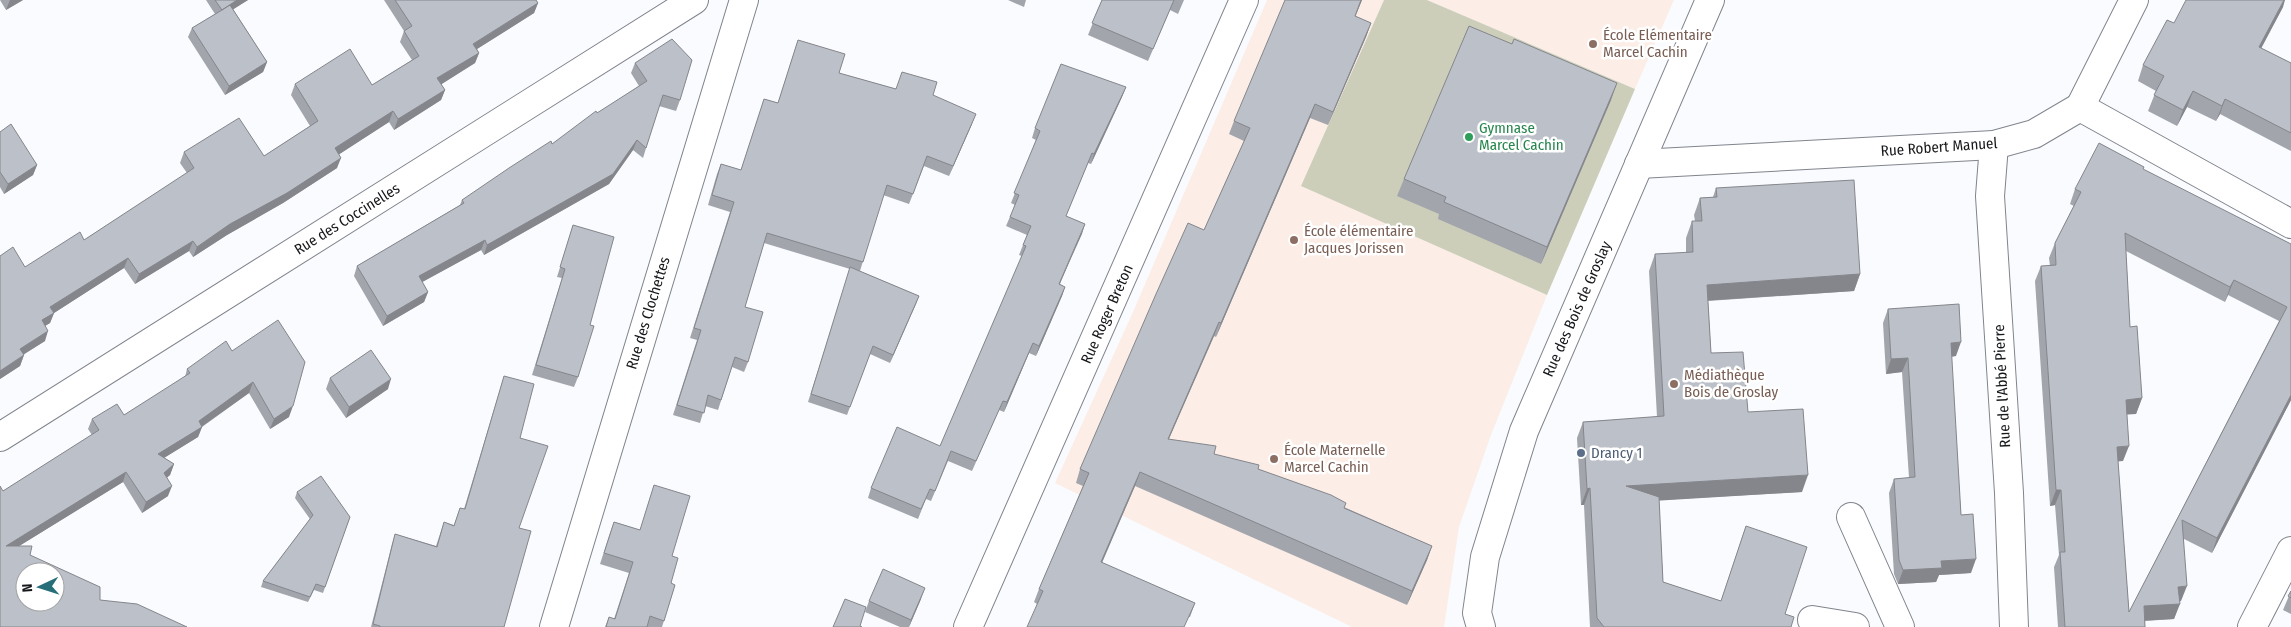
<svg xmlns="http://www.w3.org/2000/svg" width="2291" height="627" font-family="'Fira Sans Condensed',sans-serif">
<rect width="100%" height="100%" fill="#f9fbff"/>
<!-- education -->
<g fill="#fceee6">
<path d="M1267,0H1384L1302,186L1547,295L1491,435L1459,527L1444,627H1352L1055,483L1133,312Z"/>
<path d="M1427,0H1674L1635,89Z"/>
</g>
<!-- green -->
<path fill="#ccceba" d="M1384,0H1427L1635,89L1547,295L1301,186Z"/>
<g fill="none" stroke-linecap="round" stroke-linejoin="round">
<defs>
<g id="minor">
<path d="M2080,107L2291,224"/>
<path d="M2080,107L2134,0"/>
<path d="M1994,145L1990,196L2009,493L2014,627"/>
<path d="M1639,164L1994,145L2034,134L2080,107"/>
<path d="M0,437L694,0"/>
<path d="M1851,517L1900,627"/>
<path d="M1812,620L1855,627"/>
<path d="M554,627L744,0"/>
<path d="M968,627L1244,0"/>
<path d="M1481,627L1477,613L1485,557L1524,431L1710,0"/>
<path d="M2252,627L2291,551"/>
</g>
</defs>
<!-- minor casing -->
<use href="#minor" stroke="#80848c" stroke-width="30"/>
<!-- minor -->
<use href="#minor" stroke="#fff" stroke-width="28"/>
</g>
<!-- wall -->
<g fill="#a2a5ac" fill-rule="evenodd">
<path d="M0,0H23L6,10Z"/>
<path d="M206,0H248L233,9L267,62L263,72L225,95L188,37L192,28L215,14Z"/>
<path d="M384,0H536L538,3L534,13L477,49L479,53L475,63L441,84L445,90L441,100L394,130L389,122L339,154L337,168L283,203L227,235L193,257L189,251L135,284L124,268L54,313L50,323L45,326V341L23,355H24L20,366L0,379V256L25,267L84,240L187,173L180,163L184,152L264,156L310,126L291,95L295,84L372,85L412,60L400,42L404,31Z"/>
<path d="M1008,0H1026L1024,7Z"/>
<path d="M1102,0H1184L1178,14L1170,10L1148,61L1088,35Z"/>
<path d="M1362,0L1355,16L1371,23L1366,37L1328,125L1310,118L1216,337L1214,336L1169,439L1258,469L1432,546L1427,560L1407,605L1135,486L1102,563L1195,603L1190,617L1037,604L1034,602L1039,589L1083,486L1076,483L1080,469L1204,230L1244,141L1229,134L1234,121Z"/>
<path d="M2283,7L2261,48L2291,63V151L2220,114L2216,121L2187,107L2177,126L2148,111L2156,91L2138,81L2143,65L2174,23Z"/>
<path d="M798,40L839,73L896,89L933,95L972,124L949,176L924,166L909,204L883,195L860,271L919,296L890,363L870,354L847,415L808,402L850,269L764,243L745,307L748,362L744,372L732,367L718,410L705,406L700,423L673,415L697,340L690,338L730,212L708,205L717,174L721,164L741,170L764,99L778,103Z"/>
<path d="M1512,44L1611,100L1541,264L1438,219L1439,214L1397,196L1404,179Z"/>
<path d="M635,63L680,100L676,111L659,106L643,158L633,150L609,184L484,255L481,250L422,282L428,292L424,302L383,326L354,276L357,266L460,205L462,200L552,144L639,86L631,73Z"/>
<path d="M1126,87L1122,97L1091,164L1088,163L1066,216L1085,224L1060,284L1065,287L1062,296L1036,356L1029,353L1004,412L999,410L972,471L948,461L931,501L926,499L918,519L868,498L871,488L940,446L1022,256L1019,255L1027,235L1006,226L1015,205L1011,203L1036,140L1032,138L1035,128Z"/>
<path d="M0,132L37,165L33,175L4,194L0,187Z"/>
<path d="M2143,170L2291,244V400L2212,553L2184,539L2181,601H2180L2174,619L2145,621V627H2058L2054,567L2059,555L2055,505L2050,506L2035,281L2041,266H2050L2049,258L2055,243L2074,206L2070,204L2075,189ZM2126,251L2225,302L2228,295L2279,321L2129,612L2118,461H2123L2127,414H2136L2142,398L2130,327Z"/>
<path d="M1716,188L1860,274L1854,291L1708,301L1711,353L1748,412L1802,492L1659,500L1663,582L1721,601L1746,526L1791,627H1590L1584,505H1581L1577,438L1583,422L1657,417L1649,271L1655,254L1686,253V238L1692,221H1695L1694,215L1700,198L1713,197Z"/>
<path d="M573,225L578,377L574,387L532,375L562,278L557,277Z"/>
<path d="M1888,309L1956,356L1951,357L1961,515L1971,573L1939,575L1936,582L1898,584L1894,574L1889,493L1894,479L1909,478L1902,372L1886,374L1883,323Z"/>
<path d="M232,351L289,417L270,429L249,393L202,427L198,437L164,458L174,464L170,475L167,477L168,496L142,513L123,482L19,546L0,627L3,491L92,435L88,429L92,419L124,415L185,377L187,369Z"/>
<path d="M504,376L520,438L519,528L504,627H371L392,544L395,534L436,546L444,522L454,525L460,508L464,509Z"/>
<path d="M330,378L388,389L346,418L326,389Z"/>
<path d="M654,485L672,556L671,583L675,585L662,627H605L609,617L614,619L629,573L600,564L610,533L614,522L640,530Z"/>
<path d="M297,492L350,517L323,593L314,590L308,602L261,587L263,581L310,519L295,498Z"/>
<path d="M2291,591V614L2283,610Z"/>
<path d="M921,599L909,627H900L865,612L869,601Z"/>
</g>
<!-- shaded-wall -->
<g fill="#84868c">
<path d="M10,0H23L6,10Z"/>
<path d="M237,0H248L218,19L222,10Z"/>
<path d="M1361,0H1362L1350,30L1355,16Z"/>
<path d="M2284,0H2285L2283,7L2254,62L2259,47Z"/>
<path d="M538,3L534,13L469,54L473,44Z"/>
<path d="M1371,23L1366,37L1328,125L1333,112Z"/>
<path d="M479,53L475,63L434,89L437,78Z"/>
<path d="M267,62L263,72L225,95L229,86Z"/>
<path d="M1617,83L1611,100L1541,264L1547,247Z"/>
<path d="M1126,87L1122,97L1091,164L1094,154Z"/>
<path d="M445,90L441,100L394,130L398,119Z"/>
<path d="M2193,91L2187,107L2177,126L2183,110Z"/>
<path d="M2225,99L2220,114L2216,121L2222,106Z"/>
<path d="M1315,104L1310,118L1216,337L1221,323Z"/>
<path d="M393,111L389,122L332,159L335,148Z"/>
<path d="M976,114L972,124L949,176L953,166Z"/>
<path d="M637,140L633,150L609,184L484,255L487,245Z"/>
<path d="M341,158L337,168L283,203L227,235L193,257L197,247L230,224Z"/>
<path d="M37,165L33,175L4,194L8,184Z"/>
<path d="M1085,224L1082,234L1055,294L1059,284Z"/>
<path d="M485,240L481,250L415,286L419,276Z"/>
<path d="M193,241L189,251L135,284L139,274Z"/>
<path d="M128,258L124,268L54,313L50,323L38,330L42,320L50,307Z"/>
<path d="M1860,274L1854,291L1701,301L1707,285Z"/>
<path d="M2234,280L2228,295L2225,302L2230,287Z"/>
<path d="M1065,287L1062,296L1036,356L1039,346Z"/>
<path d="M428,292L424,302L383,326L387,316Z"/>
<path d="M919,296L916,304L890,363L893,355Z"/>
<path d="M1219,322L1214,336L1163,452L1168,439Z"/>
<path d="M48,331L45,341L16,359L20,349Z"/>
<path d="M1961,342L1956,356L1945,357L1951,343Z"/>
<path d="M1033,343L1029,353L1004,412L1007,402Z"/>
<path d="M24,355L20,366L0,379V371Z"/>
<path d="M1908,358L1902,372L1886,374L1891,359Z"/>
<path d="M391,379L388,389L346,418L349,407Z"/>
<path d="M253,382L249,393L201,427H202L198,437L154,464L158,454L199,421Z"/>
<path d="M2291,395V400L2212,553L2217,538Z"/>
<path d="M2142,398L2136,414L2120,415L2126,400Z"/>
<path d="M293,406L289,417L270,429L274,419Z"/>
<path d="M2129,446L2123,461L2112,462L2117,447Z"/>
<path d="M174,464L170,475L160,484L164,473Z"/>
<path d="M126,472L123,482L3,556L6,546Z"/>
<path d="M1140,472L1135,486L1096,576L1101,562Z"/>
<path d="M1808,475L1802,492L1620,503L1626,486Z"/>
<path d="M172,486L168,496L142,513L146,502Z"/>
<path d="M1590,488L1584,505H1581L1587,489Z"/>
<path d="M2056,490H2061L2055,505L2050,506Z"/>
<path d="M1432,546L1427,560L1407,605L1412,591Z"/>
<path d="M1976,559L1971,573L1939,575L1936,582L1898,584L1903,570L1941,561Z"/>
<path d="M2187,586L2181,601L2173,602L2178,587Z"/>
<path d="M925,588L921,599L909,627L911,620Z"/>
<path d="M2180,604L2174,619L2138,621L2144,606Z"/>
</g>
<!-- building -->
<g fill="#bcc0c8" stroke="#84868c" fill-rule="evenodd">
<path d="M215,0H237L222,10L230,5L267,62L229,86L192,28L222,10Z"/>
<path d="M395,0H536L538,3L473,44L479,53L437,78L445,90L398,119L393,111L335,148L341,158L287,193L230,224L197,247L193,241L139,274L128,258L50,307L54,313L42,320L48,331L20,349L24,355L0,371V256L13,247L25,267L80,232L84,240L194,168L184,152L239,118L264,156L318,121L295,84L350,49L372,85L419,56L404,31L412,26Z"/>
<path d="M1102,0H1174L1153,49L1092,23Z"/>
<path d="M1285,0H1361L1355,16L1371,23L1333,112L1315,104L1221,323L1219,322L1168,439L1216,446L1214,454L1259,465L1258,469L1331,495L1346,503L1344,508L1432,546L1412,591L1140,472L1101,562L1195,603L1184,627H1027L1043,591L1039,589L1089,473L1080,469L1156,294L1188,223L1204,230L1250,128L1234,121Z"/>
<path d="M2186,0H2284L2259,47L2291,63V133L2225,99L2222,106L2193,91L2183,110L2154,95L2164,76L2143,65L2167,20L2174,23Z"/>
<path d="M1469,26L1512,44L1514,39L1617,83L1547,247L1444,202L1446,197L1404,179Z"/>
<path d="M672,39L692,60L680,100L663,95L646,148L637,140L613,174L487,245L485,240L419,276L428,292L387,316L357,266L464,203L462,200L509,168L551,141L552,144L596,111L597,113L647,81L635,63Z"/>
<path d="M798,40L845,54L839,73L896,89L902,72L937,82L933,95L976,114L953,166L927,156L913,194L887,185L863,262L767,233L745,307L763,312L748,362L735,357L721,400L708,395L704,413L677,405L701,330L694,328L734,202L712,195L721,164L741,170L764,99L778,103Z"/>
<path d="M1061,64L1126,87L1094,154L1092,153L1066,216L1085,224L1059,284L1065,287L1039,346L1033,343L1007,402L1003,401L976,461L951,451L935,491L930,489L921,509L871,488L897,427L940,446L1026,246L1023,245L1031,226L1010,217L1019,195L1014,193L1040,131L1035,128Z"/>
<path d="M11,124L37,165L8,184L0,172V132Z"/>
<path d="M2099,143L2144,167L2143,169L2291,244V395L2217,538L2182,520L2187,586L2178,587L2180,604L2144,606L2145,627H2065L2060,552H2065L2061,490H2056L2041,266L2056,265L2055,243L2081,192L2075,189ZM2125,233L2230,287L2234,280L2287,307L2129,612L2117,447L2129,446L2126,400L2142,398L2137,326L2130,327Z"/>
<path d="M1854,180L1860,274L1707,285L1711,353L1743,352L1748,412L1803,409L1808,475L1626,486L1659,497L1663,582L1721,601L1746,526L1807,547L1785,614L1794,617L1791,627H1604L1597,618L1590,488L1587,489L1583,422L1664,416L1655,254L1693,252L1692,221H1702L1700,198L1717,197L1716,188Z"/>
<path d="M573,225L614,237L590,325L594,326L578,377L536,365L565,269L560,267Z"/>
<path d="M850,267L919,296L893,355L873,346L850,407L811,394Z"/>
<path d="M1959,304L1961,342L1951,343L1961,515L1973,514L1976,559L1941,561L1942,568L1903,570L1899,560L1894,479L1915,477L1908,358L1891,359L1888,309Z"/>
<path d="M278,320L305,362L293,406L274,419L253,382L199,421L202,427L158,454L174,464L164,473L172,486L146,502L126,472L6,546H32L30,555L100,587V600L137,604L187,627H0V486L3,491L99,430L92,419L117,404L124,415L190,373L187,369L226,341L232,351ZM25,572H55V602H25Z"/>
<path d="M371,350L391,379L349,407L330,378Z"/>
<path d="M504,376L534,384L520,438L548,446L519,528L531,531L504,627H380V626L373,624L395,534L437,547L444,522L454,526L460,508L465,509Z"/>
<path d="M321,476L350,517L325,587L316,584L310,597L263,581L313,515L297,492Z"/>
<path d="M654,485L690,496L672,556L678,558L671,583L675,585L664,621L650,616L647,627H606L609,617L615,619L633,562L604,553L614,522L640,530Z"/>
<path d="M883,569L925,588L911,620L869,601Z"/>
<path d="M2291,591V598L2288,596Z"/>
<path d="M845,599L866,607L860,626L862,627H833Z"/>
</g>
<!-- markers -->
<g fill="#8d6e63" stroke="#fff" stroke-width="2">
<circle cx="1593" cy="44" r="5"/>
<circle cx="1294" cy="240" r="5"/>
<circle cx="1674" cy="384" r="5"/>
<circle cx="1274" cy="459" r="5"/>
</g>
<circle fill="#2e9e5b" stroke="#fff" stroke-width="2" cx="1469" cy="137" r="5"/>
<circle fill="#5c6f8a" stroke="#fff" stroke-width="2" cx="1581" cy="453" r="5"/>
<g text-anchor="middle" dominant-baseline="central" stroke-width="5" stroke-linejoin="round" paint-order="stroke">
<!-- education labels -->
<g font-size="15" fill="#785e54" stroke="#fff" text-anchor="start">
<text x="1603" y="35">École Elémentaire<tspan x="1603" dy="17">Marcel Cachin</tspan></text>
<text x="1304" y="231">École élémentaire<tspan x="1304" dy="17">Jacques Jorissen</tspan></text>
<text x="1684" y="375">Médiathèque<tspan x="1684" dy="17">Bois de Groslay</tspan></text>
<text x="1284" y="450">École Maternelle<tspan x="1284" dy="17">Marcel Cachin</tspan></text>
</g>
<!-- leisure labels -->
<g font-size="15" fill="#27864d" stroke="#fff" text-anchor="start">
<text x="1479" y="128">Gymnase<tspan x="1479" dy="17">Marcel Cachin</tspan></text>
</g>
<!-- street labels -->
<g font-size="15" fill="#16171a" stroke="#fff">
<text transform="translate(1939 147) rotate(-4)">Rue Robert Manuel</text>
<text transform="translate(347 219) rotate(-32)">Rue des Coccinelles</text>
<text transform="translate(1577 309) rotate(-66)">Rue des Bois de Groslay</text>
<text transform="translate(648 313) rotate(-73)">Rue des Clochettes</text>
<text transform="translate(1107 314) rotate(-66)">Rue Roger Breton</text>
<text transform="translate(2002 386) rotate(-93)">Rue de l'Abbé Pierre</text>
</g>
<!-- service labels -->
<g font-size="15" fill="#4e5e75" stroke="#fff" text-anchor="start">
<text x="1591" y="453">Drancy 1</text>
</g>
</g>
<!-- north arrow -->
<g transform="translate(40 587) rotate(266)"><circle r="24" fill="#ffffff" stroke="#a2a2a3"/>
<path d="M0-4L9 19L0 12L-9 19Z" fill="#266f79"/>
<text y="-8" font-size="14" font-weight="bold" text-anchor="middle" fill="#16171a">N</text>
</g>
</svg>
